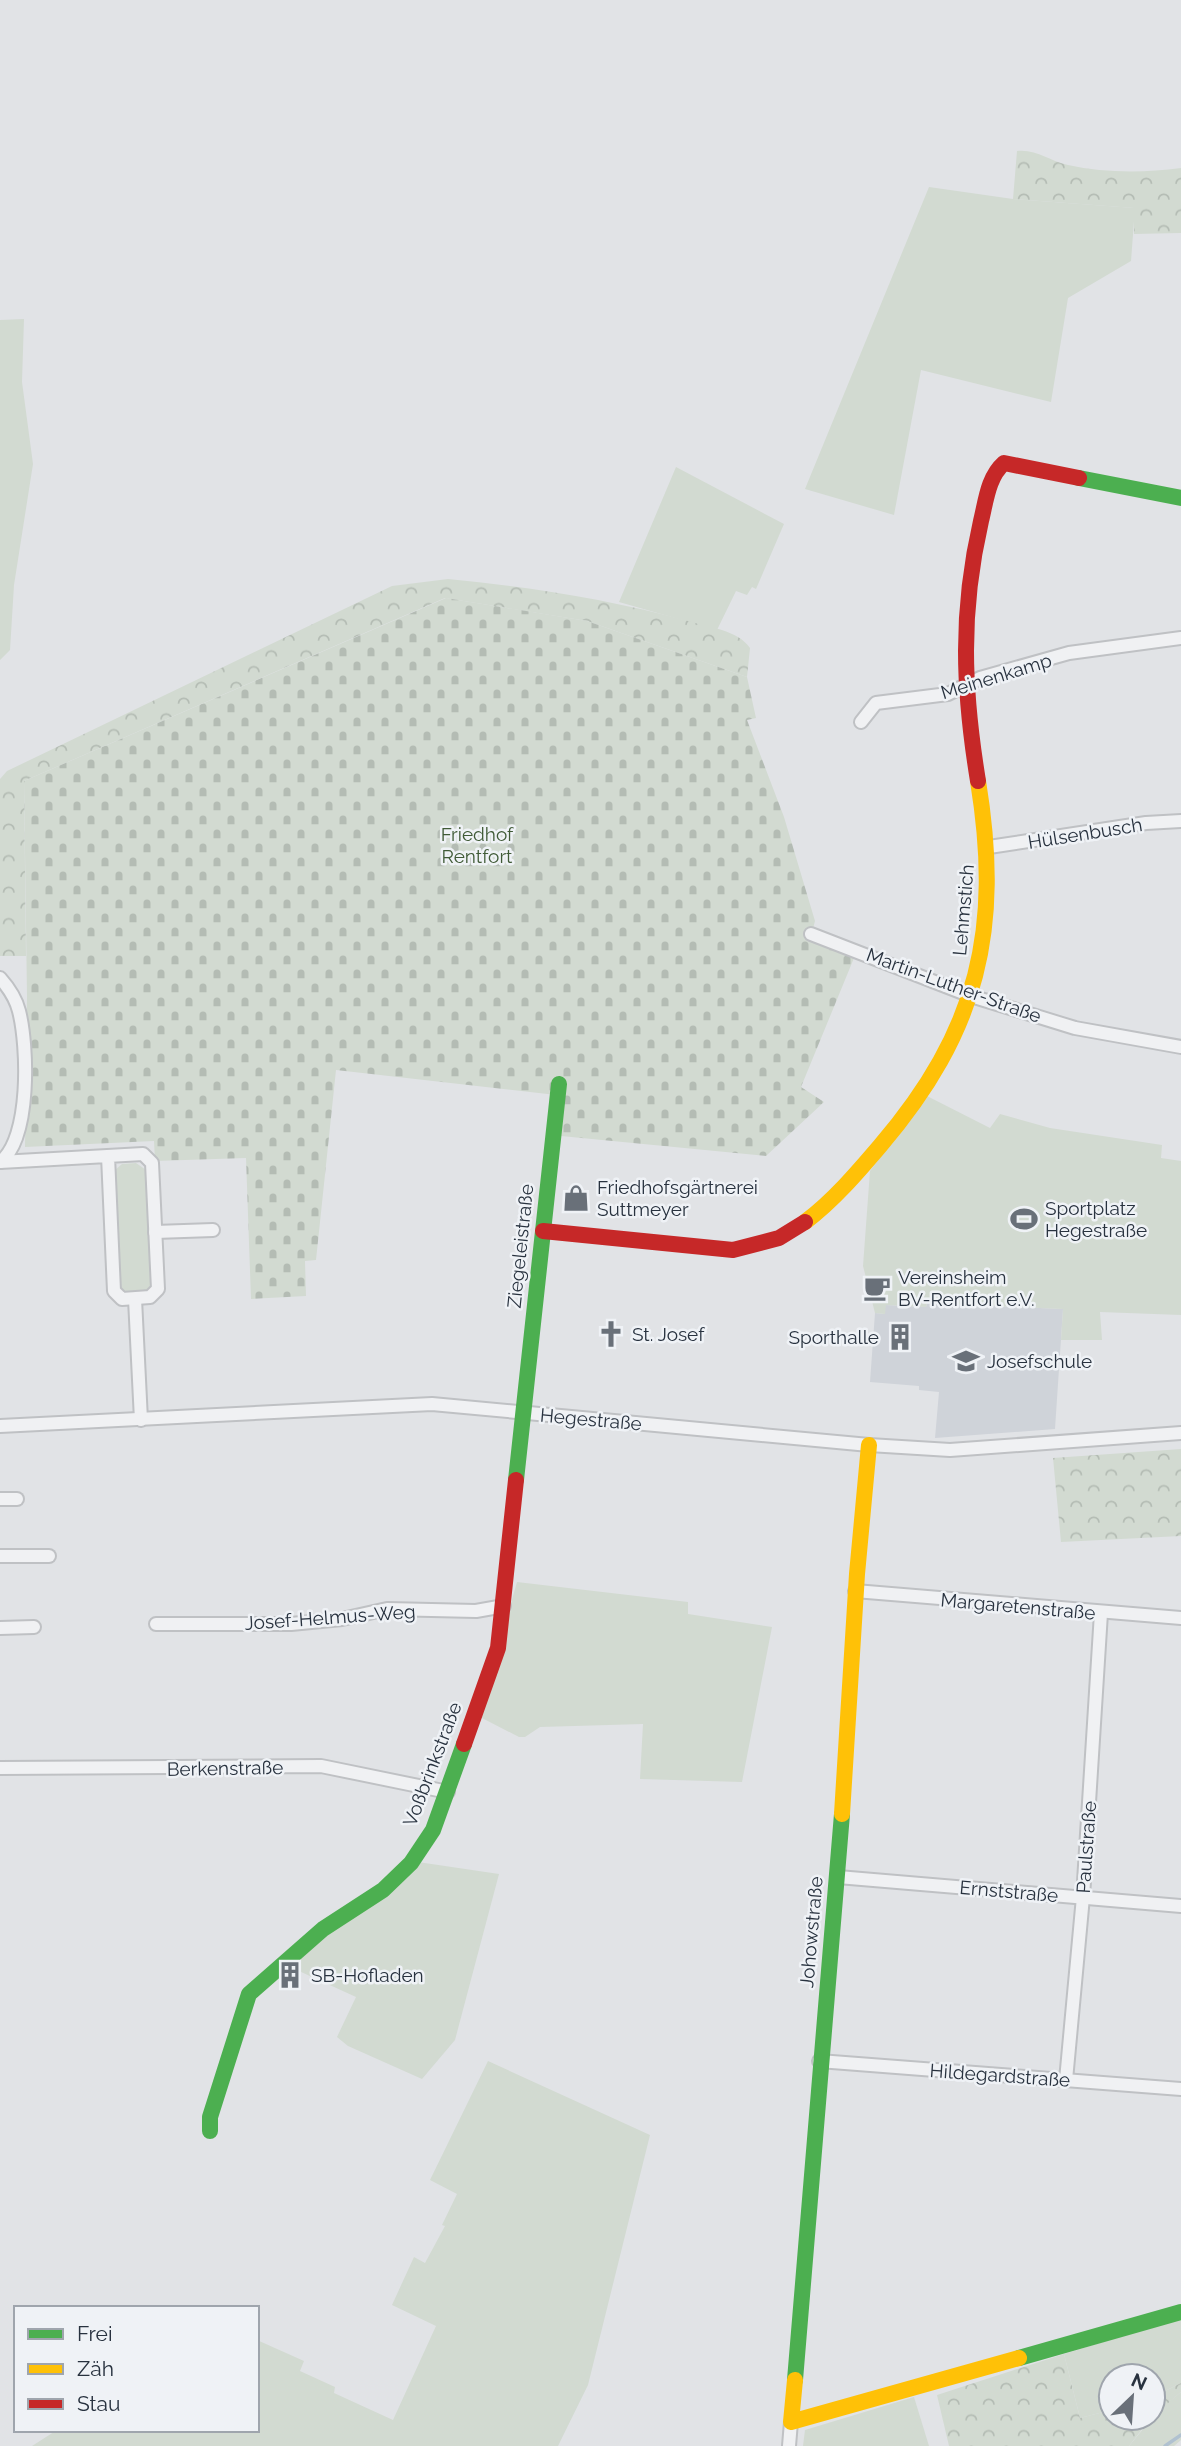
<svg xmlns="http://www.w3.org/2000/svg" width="1181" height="2446" font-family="Raleway,sans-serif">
<defs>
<pattern id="forest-crowns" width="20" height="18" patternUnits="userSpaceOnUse" patternTransform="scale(1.75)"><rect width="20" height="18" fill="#d2dad1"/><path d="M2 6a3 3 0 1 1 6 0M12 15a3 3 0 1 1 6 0" fill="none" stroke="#b4bcb4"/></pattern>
<pattern id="cemetery-stones" width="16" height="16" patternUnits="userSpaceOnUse" patternTransform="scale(1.75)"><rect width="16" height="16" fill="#d2dad1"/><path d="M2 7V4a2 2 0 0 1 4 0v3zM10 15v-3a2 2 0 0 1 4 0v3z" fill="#b4bcb4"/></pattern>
</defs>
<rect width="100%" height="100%" fill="#e1e3e6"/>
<!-- built -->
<path fill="#cfd3d9" d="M927,1303L1063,1309L1055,1429L935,1438L939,1392L919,1390V1386L870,1382L875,1313L885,1314V1305L926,1307Z"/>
<!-- green -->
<g fill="#d2dad1">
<path d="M929,187L1013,199L1135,208L1131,261L1068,298L1051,402L921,370L894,515L805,489Z"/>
<path d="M24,319L22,382L33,464L14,585L10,650L0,660V320Z"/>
<path d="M676,467L784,524L756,589L752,587L747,595L736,591L717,630L619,602Z"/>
<path d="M927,1096L990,1128L1000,1114L1050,1128L1162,1145L1161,1158L1181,1161V1315L1100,1312L1102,1340H1061L1063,1309L927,1303L926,1307L886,1305L885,1314L875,1313L863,1266L870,1171Z"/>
<path d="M136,1163L146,1170L152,1284L144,1292H125L119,1286L114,1171L122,1164Z"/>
<path d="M517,1582L688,1602V1614L772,1627L742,1782L640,1779L643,1724L540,1727L525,1737H519L482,1718L480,1711Z"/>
<path d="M418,1862L499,1874L455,2040L422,2079L348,2046L337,2037L356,1997L288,1966Z"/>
<path d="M488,2061L650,2135L588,2385L558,2446H32L57,2430H257V2340L304,2361L300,2371L335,2387L334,2393L393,2420L436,2326L392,2305L414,2257L425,2263L445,2226L442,2225L457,2194L430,2180Z"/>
<path d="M1181,2318V2383L1153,2397V2376H1111V2410L1080,2418L1064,2354Z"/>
<path d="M1181,2392V2440L1174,2446H1129L1158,2411Z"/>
<path d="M914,2397L929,2446H803L805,2430Z"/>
</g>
<!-- forest -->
<g fill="url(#forest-crowns)">
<path d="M1017,151C1037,149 1049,161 1068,165C1105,173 1143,173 1181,168V233L1134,234V208L1013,199Z"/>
<path d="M448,579C530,587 608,599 688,621C708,627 738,630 750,648L747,677L587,621L445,598L24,781L26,956H0V779L7,771L392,586Z"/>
<path d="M1181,1449V1536L1061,1542L1053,1458Z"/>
<path d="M1064,2354L1080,2418L1111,2410V2418H1151L1129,2446H949L937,2395Z"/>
<path d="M1181,2383V2392L1153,2416V2397Z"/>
</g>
<!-- cemetery -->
<path fill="url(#cemetery-stones)" d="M446,598L587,621L747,677L756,718L747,720L784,817L815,921L810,940L854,958L801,1087L824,1102L766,1156L561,1136L565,1096L336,1070L316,1260L305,1261L306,1296L251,1299L246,1158L155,1161L154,1141L25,1147L27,997L24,781Z"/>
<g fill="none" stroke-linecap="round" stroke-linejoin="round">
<!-- stream -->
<path stroke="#b0c1d0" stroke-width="3.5" d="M1165,2446L1181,2435"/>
<defs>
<g id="street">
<path d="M861,722L876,703L948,694L980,678L1069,653L1181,638"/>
<path d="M989,847L1146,823L1181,821"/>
<path d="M811,934L971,996L1075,1028L1181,1047"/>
<path d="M0,978C8,987 16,999 19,1011C28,1046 31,1139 0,1162"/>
<path d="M0,1162L143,1154L152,1163L158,1289L150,1297L122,1299L114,1291L108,1156"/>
<path d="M155,1232L213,1230"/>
<path d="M135,1299L141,1420"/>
<path d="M0,1426L432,1404L869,1445L950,1450L1181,1433"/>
<path d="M0,1499H17"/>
<path d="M0,1556H49"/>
<path d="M855,1591L1181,1618"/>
<path d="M156,1624H291L342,1619L387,1609L476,1611L504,1606"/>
<path d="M0,1628L34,1627"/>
<path d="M0,1768L321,1766L448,1792"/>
<path d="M838,1877L1181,1906"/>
<path d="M819,2061L1181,2089"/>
<path d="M1066,2080L1083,1897L1101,1613"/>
<path d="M789,2446L791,2422"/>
</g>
</defs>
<!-- street casing -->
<use href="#street" stroke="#bfc1c4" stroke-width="16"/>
<!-- street -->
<use href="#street" stroke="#f0f1f3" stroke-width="12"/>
<!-- fast -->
<g stroke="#4caf50" stroke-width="16">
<path d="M1079,478L1181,498"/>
<path d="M516,1480L559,1084"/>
<path d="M210,2131V2117L249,1994L323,1929L383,1890L411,1863L433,1830L464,1744"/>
<path d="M1019,2358L1181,2312"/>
<path d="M795,2380L842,1814"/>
</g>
<!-- slow -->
<g stroke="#ffc107" stroke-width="16">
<path d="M805,1222C833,1201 857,1173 880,1146C979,1030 1002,929 978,781"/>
<path d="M842,1814L857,1574L869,1445"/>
<path d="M795,2380L791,2422L1019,2358"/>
</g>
<!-- jam -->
<g stroke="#c62828" stroke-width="16">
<path d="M978,781C963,689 960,612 981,521C986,501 988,477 1004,463L1079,478"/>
<path d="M543,1231L733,1250L779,1238L805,1222"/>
<path d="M464,1744L498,1648L516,1480"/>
</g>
</g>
<!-- icons -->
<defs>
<symbol id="shop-bare" viewBox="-9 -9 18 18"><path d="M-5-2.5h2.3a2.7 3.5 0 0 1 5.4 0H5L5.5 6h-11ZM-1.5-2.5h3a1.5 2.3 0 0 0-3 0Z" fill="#697079" stroke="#eff2f6" stroke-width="2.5" paint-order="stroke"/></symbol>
<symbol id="stadium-bare" viewBox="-9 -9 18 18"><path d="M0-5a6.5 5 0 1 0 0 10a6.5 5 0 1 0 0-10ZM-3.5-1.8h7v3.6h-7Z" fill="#697079" stroke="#eff2f6" stroke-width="2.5" paint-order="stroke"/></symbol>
<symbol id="cafe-bare" viewBox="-9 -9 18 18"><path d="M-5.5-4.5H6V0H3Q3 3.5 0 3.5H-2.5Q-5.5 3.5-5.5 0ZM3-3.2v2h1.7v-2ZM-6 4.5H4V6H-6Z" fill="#697079" stroke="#eff2f6" stroke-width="2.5" paint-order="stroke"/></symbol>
<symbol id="church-bare" viewBox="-9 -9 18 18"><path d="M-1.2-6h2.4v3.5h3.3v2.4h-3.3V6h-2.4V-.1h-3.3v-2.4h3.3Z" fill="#697079" stroke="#eff2f6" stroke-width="2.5" paint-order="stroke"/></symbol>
<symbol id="building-bare" viewBox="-9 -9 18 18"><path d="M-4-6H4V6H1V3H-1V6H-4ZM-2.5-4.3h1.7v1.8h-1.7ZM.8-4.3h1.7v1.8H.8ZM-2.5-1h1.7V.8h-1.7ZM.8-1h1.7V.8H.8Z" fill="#697079" stroke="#eff2f6" stroke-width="2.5" paint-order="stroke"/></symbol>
<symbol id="school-bare" viewBox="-9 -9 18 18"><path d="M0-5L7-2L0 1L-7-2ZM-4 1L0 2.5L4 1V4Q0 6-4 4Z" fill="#697079" stroke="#eff2f6" stroke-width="2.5" paint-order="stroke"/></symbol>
</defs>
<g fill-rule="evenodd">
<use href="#shop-bare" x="557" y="1179" width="38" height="38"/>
<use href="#stadium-bare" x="1005" y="1200" width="38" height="38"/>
<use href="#cafe-bare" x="858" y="1269" width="38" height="38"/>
<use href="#church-bare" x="592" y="1315" width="38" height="38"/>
<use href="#building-bare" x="881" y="1318" width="38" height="38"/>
<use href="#school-bare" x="947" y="1342" width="38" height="38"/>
<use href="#building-bare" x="271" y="1956" width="38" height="38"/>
</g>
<g text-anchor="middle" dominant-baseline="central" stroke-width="5" stroke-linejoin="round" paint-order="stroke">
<!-- street labels -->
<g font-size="19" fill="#28323f" stroke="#eff2f6">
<text transform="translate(996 676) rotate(-17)">Meinenkamp</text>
<text transform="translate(1085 833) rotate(-9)">Hülsenbusch</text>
<text transform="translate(963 910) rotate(-85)">Lehmstich</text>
<text transform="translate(954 985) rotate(20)">Martin-Luther-Straße</text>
<text transform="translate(520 1246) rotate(-84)">Ziegeleistraße</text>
<text transform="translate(591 1419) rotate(5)">Hegestraße</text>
<text transform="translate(1018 1606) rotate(5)">Margaretenstraße</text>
<text transform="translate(330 1617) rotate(-4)">Josef-Helmus-Weg</text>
<text transform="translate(432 1764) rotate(-69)">Voßbrinkstraße</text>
<text transform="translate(225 1768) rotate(-1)">Berkenstraße</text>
<text transform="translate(1086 1847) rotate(-86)">Paulstraße</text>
<text transform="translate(1009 1891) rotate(5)">Ernststraße</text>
<text transform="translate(811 1932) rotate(-85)">Johowstraße</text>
<text transform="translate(1000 2075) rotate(4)">Hildegardstraße</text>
</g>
<!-- park labels -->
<g font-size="19" fill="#3f5a36" stroke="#eff2f6">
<text x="477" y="834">Friedhof<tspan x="477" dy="22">Rentfort</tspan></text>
</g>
<!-- poi labels -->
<g font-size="19" fill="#28323f" stroke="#eff2f6" text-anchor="start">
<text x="597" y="1187">Friedhofsgärtnerei<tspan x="597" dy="22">Suttmeyer</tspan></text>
<text x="1045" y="1208">Sportplatz<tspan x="1045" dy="22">Hegestraße</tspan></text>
<text x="898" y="1277">Vereinsheim<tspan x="898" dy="22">BV-Rentfort e.V.</tspan></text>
<text x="632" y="1334">St. Josef</text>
<text x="879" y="1337" text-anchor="end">Sporthalle</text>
<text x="987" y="1361">Josefschule</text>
<text x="311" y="1975">SB-Hofladen</text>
</g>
</g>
<!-- legend -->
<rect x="14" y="2306" width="245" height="126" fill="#eff2f6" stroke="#9fa5ad" stroke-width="2"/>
<rect x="28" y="2329" width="35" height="10" fill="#4caf50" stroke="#9fa5ad" stroke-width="2"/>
<text x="77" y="2341" font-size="21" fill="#28323f">Frei</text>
<rect x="28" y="2364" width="35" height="10" fill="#ffc107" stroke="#9fa5ad" stroke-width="2"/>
<text x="77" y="2376" font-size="21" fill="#28323f">Zäh</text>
<rect x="28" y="2399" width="35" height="10" fill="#c62828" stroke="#9fa5ad" stroke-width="2"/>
<text x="77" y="2411" font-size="21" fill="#28323f">Stau</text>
<!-- north arrow -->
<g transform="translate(1132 2397) rotate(25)"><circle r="33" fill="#eff2f6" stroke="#9fa5ad" stroke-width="2"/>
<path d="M0-5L12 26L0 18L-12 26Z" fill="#697079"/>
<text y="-10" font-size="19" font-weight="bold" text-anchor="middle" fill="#28323f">N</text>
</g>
</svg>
